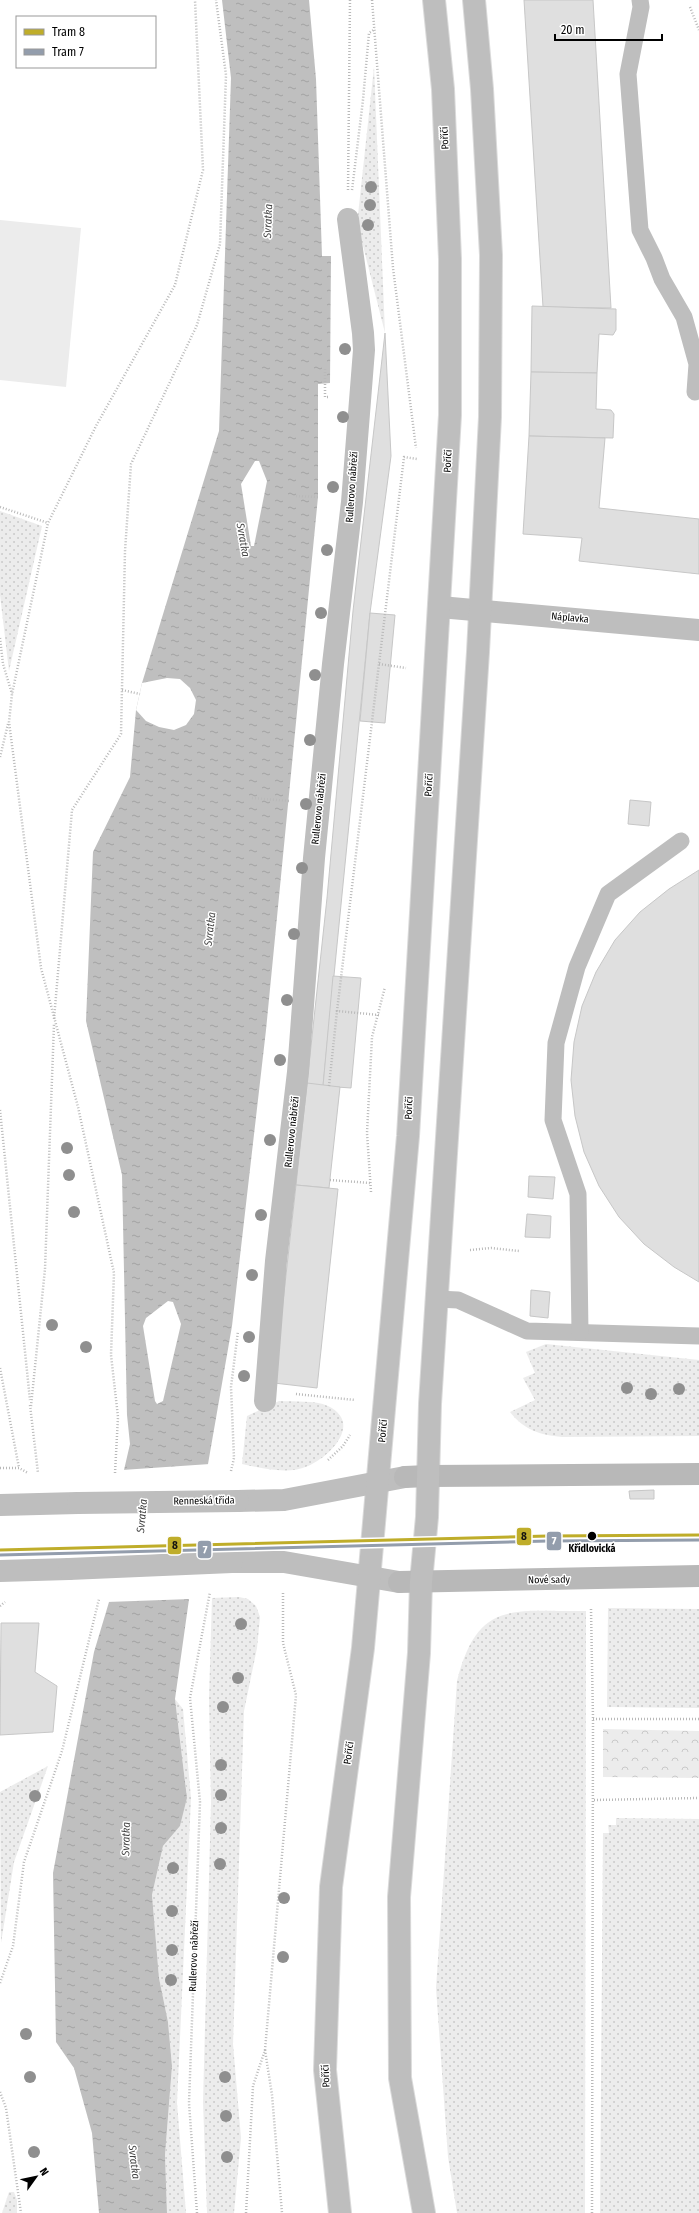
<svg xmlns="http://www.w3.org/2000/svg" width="699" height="2213" font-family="'Fira Sans Condensed',sans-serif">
<defs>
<pattern id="grass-dots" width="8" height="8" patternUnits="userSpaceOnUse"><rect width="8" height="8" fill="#ececec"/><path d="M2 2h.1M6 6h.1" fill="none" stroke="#c9c9c9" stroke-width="1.8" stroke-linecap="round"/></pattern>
<pattern id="forest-crowns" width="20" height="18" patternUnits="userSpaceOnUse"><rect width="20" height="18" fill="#ececec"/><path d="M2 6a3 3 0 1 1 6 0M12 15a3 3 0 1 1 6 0" fill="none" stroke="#c9c9c9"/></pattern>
<pattern id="water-ripples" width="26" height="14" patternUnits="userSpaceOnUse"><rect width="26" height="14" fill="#bfbfbf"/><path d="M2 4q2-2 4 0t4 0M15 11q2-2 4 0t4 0" fill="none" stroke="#a2a2a2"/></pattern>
</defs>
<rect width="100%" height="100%" fill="#fff"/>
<!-- grass -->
<g fill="url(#grass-dots)">
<path d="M374,67L385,333L362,242L358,215Z"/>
<path d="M0,511L42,526L9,671L0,595Z"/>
<path d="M546,1344L699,1360V1436L562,1437C540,1435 524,1430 510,1412L535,1400L523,1378L535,1373L526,1352Z"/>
<path d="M279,1401C294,1402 315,1400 328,1406C363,1423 330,1457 308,1466C288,1475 262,1468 242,1464L247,1416Z"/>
<path d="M239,1597L248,1599L256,1606L260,1617L257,1648L244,1711L233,2044L241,2138L234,2213H207L203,2102L211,1803L209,1698L212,1598Z"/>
<path d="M608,1608L699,1609V1708L607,1707Z"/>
<path d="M586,1611L585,2213H457L448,2157L436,1988L457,1681C478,1598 514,1612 586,1611Z"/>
<path d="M175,1699L183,1709L191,1798L177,2103L186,2213H167L165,2155L172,2066L168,2022L159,1978L152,1895L163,1846L180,1826L187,1798Z"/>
<path d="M48,1766L14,1862L1,1943L0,1792Z"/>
<path d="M616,1818L699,1819V2213H600L603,1833H609L608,1825H616Z"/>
<path d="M9,2192H14L17,2200V2213H2Z"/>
</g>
<!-- forest -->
<path fill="url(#forest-crowns)" d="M603,1729L699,1731V1778L603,1777Z"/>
<!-- green -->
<path fill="#ececec" d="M0,220L81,228L66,387L0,380Z"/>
<!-- water -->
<path fill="url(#water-ripples)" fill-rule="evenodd" d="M222,0H309L316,79L322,256H331L330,383L318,384V497L266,1030L232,1326L208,1464L175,1699L187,1798L180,1826L163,1846L152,1895L159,1978L168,2022L172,2066L165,2155L167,2213H99L92,2133L74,2068L56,2042L53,1873L94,1652L109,1602L124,1470L130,1444L127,1415L122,1175L86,1021L93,852L130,777L136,710L142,683L219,431L231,78ZM255,461H259L267,481L254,546H251L241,484ZM168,1301L173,1302L181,1324L163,1401L157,1404L155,1401L143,1326L146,1318Z"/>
<!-- pier -->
<g fill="#fff">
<path d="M167,678L180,679L190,688L196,700L194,714L186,725L174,730L159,727L146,721L136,710L142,683Z"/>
<path d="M210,1464L191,1599L107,1602L122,1470Z"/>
</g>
<!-- building -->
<g fill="#dfdfdf" stroke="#c7c7c7">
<path d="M524,0H593L611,308L543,307Z"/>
<path d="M532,306L616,309V330L613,335L599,334L597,373L531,372Z"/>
<path d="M385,333L391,456L370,613L323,1086L311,1186L296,1185L327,898L353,611Z"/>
<path d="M531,372L597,373L596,409L611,410L614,414L613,438L529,436Z"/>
<path d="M529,436L605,438L599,508L699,519V574L579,561L582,538L523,534Z"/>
<path d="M370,613L395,615L385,723L360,721Z"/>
<path d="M630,800L651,802L649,826L628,824Z"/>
<path d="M699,870V1282L674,1267L644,1244L619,1217L599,1186L584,1152L575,1116L571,1080L574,1042L582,1006L596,972L615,940L640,912L669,889Z"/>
<path d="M333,976L361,978L351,1088L323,1086Z"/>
<path d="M307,1083L340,1087L329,1188L296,1185Z"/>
<path d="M529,1176L555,1177L553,1199L528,1197Z"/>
<path d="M296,1185L338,1189L317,1388L274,1383Z"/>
<path d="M527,1214L551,1216L550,1238L525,1237Z"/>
<path d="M531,1290L550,1292L548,1318L530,1316Z"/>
<path d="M654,1490V1499H630L629,1491Z"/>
<path d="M1,1623H39L35,1672L57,1686L53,1732L0,1735Z"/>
</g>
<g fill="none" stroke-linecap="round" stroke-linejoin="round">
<defs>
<g id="primary">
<path d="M340,2213L325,2070L331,1887L363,1648L408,1136L450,415V259L443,89L434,0"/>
<path d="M424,2213L400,2078L399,1897L419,1653L421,1582L427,1517L430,1404L478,652L490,417L491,255L482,89L474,0"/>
</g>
</defs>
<!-- primary casing -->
<use href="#primary" stroke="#dbdbdb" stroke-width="24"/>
<!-- path -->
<g stroke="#b9b9b9" stroke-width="2.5" stroke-dasharray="1 2" stroke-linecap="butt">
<path d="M372,0L393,268L416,448"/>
<path d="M690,7L699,30"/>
<path d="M348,190L350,0"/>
<path d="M352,190L363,100L369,33L375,29"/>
<path d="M325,369V397H330"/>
<path d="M296,496L318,497"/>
<path d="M0,507L48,523"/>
<path d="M0,638L3,664L12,694"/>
<path d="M379,664L406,668"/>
<path d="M122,690L140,694"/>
<path d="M0,757L8,724"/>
<path d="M252,798L290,801"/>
<path d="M379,1015L337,1011L404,457L417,459"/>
<path d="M54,1019L72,810L121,734L125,551L131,464L197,325L220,244L226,75L216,0"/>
<path d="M329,1086L337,1011"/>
<path d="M0,1110L30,1400"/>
<path d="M330,1180L370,1183"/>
<path d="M371,1192L367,1133L372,1037L385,987"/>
<path d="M470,1250L491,1248L519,1251"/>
<path d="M0,1368L19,1468"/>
<path d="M296,1394L355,1400"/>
<path d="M30,1405L38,1473"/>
<path d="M31,1406L45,1269L54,1024"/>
<path d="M328,1460L343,1446L350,1435"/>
<path d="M0,1468H19L28,1473"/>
<path d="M231,1471L234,1458L231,1387L238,1331"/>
<path d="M115,1473L118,1417L111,1355L114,1273L78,1107L41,968L9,722L12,694L48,523L96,426L175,285L203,170L195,0"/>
<path d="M0,1606L5,1602"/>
<path d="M591,1609L593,1719L592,2213"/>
<path d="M593,1719H699"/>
<path d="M594,1800L699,1798"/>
<path d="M0,1983L13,1946L24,1862L62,1751L99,1599"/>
<path d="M265,2050L272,2095L282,2213"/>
<path d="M0,2092L6,2108L21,2213"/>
<path d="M197,2213L189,2103L200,1802L190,1698L210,1592"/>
<path d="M246,2213L253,2086L265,2050L296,1695L283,1643V1593"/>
</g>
<!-- lane -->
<g stroke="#bebebe" stroke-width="17">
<path d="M640,0L641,7L628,74L640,230L654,258L662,279L684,317L697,364L695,392"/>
<path d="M437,1299L458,1300L527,1331L699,1336"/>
<path d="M580,1332L578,1194L553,1120L556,1043L577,967L608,894L681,841"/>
</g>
<!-- street -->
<g stroke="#bebebe" stroke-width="22">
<path d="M440,607L699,630"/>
<path d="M265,1401L276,1261L298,1072L314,858L333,664L352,502L364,350L363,333L348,219"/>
<path d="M238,1501L284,1500L405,1477"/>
<path d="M0,1505L78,1503"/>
<path d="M232,1562H284L399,1582"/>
<path d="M0,1571L69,1569"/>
</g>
<!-- secondary -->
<g stroke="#b8b8b8" stroke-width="22">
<path d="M405,1477L428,1476L699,1474"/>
<path d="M399,1582L699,1576"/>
</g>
<!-- primary -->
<use href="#primary" stroke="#bebebe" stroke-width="22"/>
<!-- street-bridge -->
<g stroke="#bebebe" stroke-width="22">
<path d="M78,1503L238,1501"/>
<path d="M69,1569L232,1562"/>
</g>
<defs>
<path id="tram-1" d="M0,1550L548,1536L699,1535"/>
<path id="tram-2" d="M0,1555L548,1541L699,1540"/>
</defs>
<!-- tram-1 casing -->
<use href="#tram-1" stroke="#fff" stroke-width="6"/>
<!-- tram-2 casing -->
<use href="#tram-2" stroke="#fff" stroke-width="6"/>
<!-- tram-1 -->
<use href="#tram-1" stroke="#bfad2a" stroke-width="3"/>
<!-- tram-2 -->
<use href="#tram-2" stroke="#939dac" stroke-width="3"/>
</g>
<!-- trees -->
<g fill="#8f8f8f">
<circle cx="371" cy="187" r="6"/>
<circle cx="370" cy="205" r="6"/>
<circle cx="368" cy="225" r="6"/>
<circle cx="345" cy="349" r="6"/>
<circle cx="343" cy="417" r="6"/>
<circle cx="333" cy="487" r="6"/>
<circle cx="327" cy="550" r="6"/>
<circle cx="321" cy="613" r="6"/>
<circle cx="315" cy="675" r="6"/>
<circle cx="310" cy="740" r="6"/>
<circle cx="306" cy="804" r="6"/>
<circle cx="302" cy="868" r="6"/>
<circle cx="294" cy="934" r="6"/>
<circle cx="287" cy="1000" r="6"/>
<circle cx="280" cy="1060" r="6"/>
<circle cx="270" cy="1140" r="6"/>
<circle cx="67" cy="1148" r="6"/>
<circle cx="69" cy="1175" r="6"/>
<circle cx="74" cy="1212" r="6"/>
<circle cx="261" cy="1215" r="6"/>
<circle cx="252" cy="1275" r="6"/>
<circle cx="52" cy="1325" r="6"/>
<circle cx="249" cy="1337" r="6"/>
<circle cx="86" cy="1347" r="6"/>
<circle cx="244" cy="1376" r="6"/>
<circle cx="627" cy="1388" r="6"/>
<circle cx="679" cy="1389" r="6"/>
<circle cx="651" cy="1394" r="6"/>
<circle cx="241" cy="1624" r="6"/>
<circle cx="238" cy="1678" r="6"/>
<circle cx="223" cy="1707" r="6"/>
<circle cx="221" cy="1765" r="6"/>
<circle cx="221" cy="1795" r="6"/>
<circle cx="35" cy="1796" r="6"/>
<circle cx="221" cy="1828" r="6"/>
<circle cx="220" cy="1864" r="6"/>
<circle cx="173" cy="1868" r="6"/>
<circle cx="284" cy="1898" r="6"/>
<circle cx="172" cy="1911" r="6"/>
<circle cx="172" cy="1950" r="6"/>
<circle cx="283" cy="1957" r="6"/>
<circle cx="171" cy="1980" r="6"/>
<circle cx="26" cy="2034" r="6"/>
<circle cx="30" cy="2077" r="6"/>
<circle cx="225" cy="2077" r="6"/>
<circle cx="226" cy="2116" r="6"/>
<circle cx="34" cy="2152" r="6"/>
<circle cx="227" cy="2157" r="6"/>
</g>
<!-- markers -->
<circle fill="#000" stroke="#fff" stroke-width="1.5" cx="592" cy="1536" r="5"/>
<g text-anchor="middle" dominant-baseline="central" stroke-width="3" stroke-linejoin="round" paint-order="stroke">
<!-- street labels -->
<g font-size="10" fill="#000" stroke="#fff">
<text transform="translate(445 138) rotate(-93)">Poříčí</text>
<text transform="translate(448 461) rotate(-87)">Poříčí</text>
<text transform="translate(352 487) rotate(-86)">Rullerovo nábřeží</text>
<text transform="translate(570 618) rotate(5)">Náplavka</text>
<text transform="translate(429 785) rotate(-86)">Poříčí</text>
<text transform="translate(319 809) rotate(-84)">Rullerovo nábřeží</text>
<text transform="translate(409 1108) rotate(-87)">Poříčí</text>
<text transform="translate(292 1132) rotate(-84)">Rullerovo nábřeží</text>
<text transform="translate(383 1431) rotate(-85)">Poříčí</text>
<text transform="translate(204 1501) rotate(-1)">Renneská třída</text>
<text transform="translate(549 1580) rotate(-1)">Nové sady</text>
<text transform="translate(349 1753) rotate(-82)">Poříčí</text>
<text transform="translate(194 1956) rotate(-88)">Rullerovo nábřeží</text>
<text transform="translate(326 2076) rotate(-93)">Poříčí</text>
</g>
<!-- stop labels -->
<g font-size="10" font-weight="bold" fill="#000" stroke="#fff">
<text x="592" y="1549">Křídlovická</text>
</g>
<!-- water labels -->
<g font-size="11" font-style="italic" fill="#444" stroke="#fff">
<text transform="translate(268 221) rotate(-88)">Svratka</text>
<text transform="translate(243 540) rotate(80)">Svratka</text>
<text transform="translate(210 929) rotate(-83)">Svratka</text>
<text transform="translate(142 1516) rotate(-85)">Svratka</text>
<text transform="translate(126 1839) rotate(-89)">Svratka</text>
<text transform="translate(134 2162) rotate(83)">Svratka</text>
</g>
</g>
<g stroke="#fff" stroke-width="1.5">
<rect x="516" y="1527" width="16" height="19" rx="4" fill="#bfad2a"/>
<rect x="546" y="1531" width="16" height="20" rx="4" fill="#939dac"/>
<rect x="167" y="1536" width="15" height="19" rx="4" fill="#bfad2a"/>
<rect x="197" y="1540" width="15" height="19" rx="4" fill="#939dac"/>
</g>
<g font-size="11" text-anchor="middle" font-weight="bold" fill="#fff">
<text x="554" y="1545">7</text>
<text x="205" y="1554">7</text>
</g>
<g font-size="11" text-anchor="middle" font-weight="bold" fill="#111">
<text x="524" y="1540">8</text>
<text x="175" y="1549">8</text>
</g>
<!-- legend -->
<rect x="16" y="16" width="140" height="52" fill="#ffffff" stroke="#999999"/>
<rect x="24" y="29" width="20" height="6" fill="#bfad2a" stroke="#999999"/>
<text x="52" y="36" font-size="12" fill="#000000">Tram 8</text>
<rect x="24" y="49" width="20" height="6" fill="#939dac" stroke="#999999"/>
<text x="52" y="56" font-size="12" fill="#000000">Tram 7</text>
<!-- north arrow -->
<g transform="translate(36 2177) rotate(57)" stroke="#ffffff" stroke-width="3" paint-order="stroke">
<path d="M0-3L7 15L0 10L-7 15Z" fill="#000000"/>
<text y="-6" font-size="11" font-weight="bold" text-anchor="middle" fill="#000000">N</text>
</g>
<!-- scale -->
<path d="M555 34v6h107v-6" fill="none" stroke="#000000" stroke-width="2"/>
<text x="561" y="34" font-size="12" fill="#000000" stroke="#ffffff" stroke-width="3" paint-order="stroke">20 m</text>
</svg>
